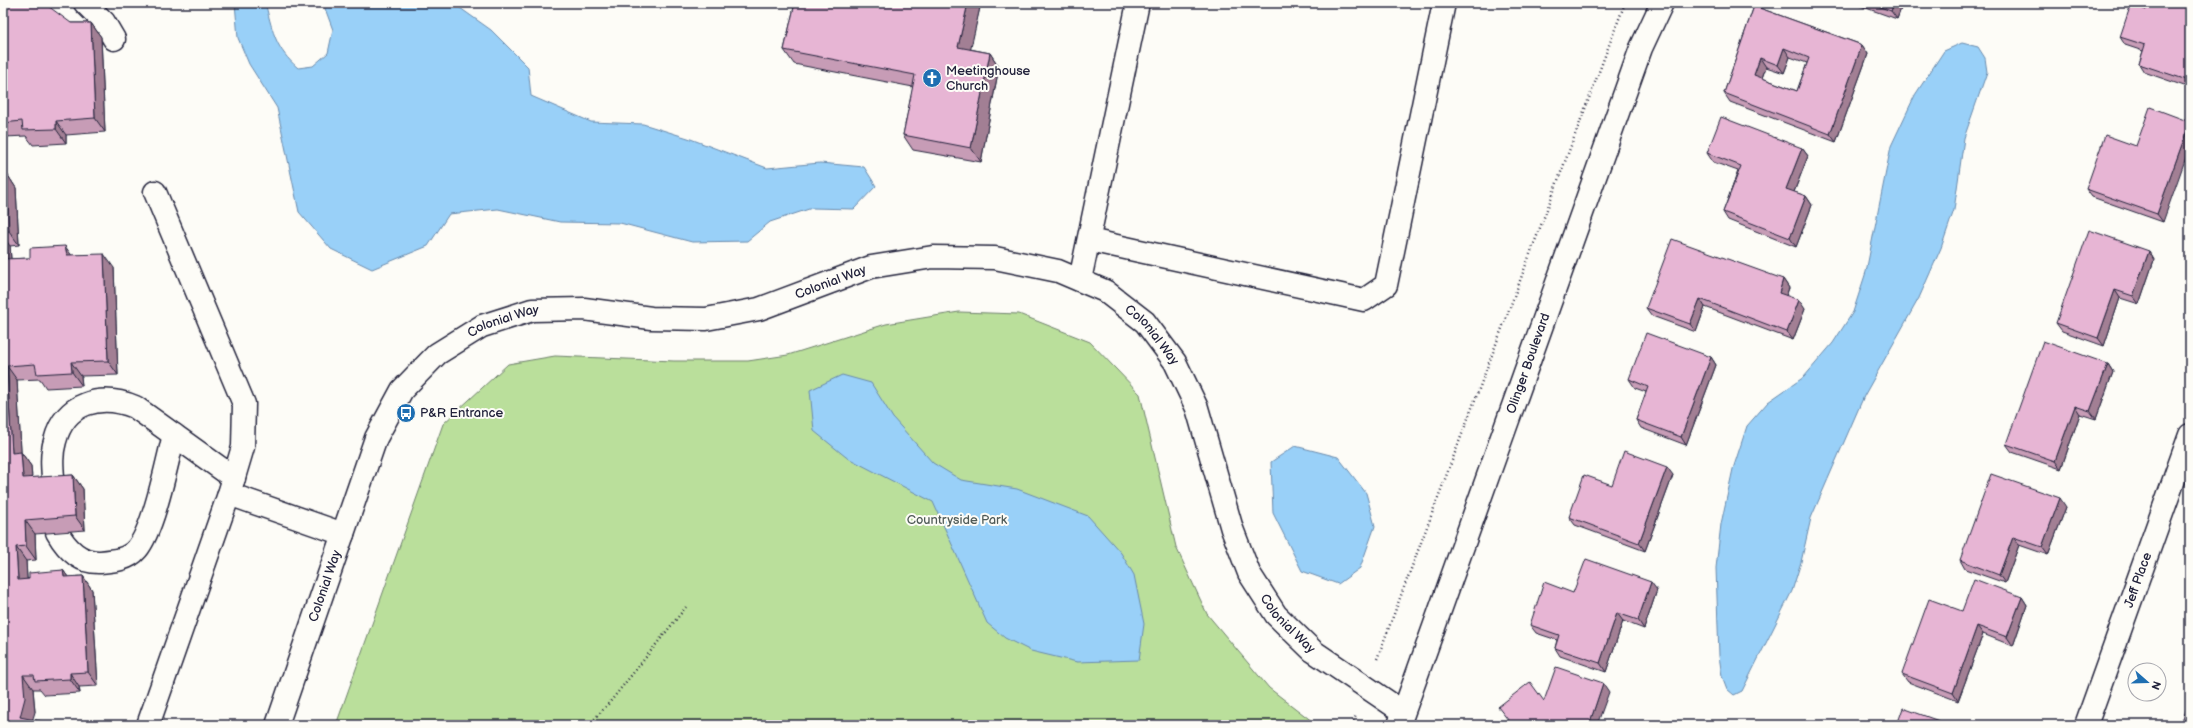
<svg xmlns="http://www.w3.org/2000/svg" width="2193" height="728" font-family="'Balsamiq Sans',sans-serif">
<rect width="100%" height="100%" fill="#fdfcf7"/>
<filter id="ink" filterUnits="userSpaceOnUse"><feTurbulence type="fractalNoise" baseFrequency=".025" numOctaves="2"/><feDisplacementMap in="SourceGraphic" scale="8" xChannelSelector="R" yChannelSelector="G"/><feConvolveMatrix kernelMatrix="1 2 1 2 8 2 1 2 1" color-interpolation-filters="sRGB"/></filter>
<g filter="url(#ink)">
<!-- green -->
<path fill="#badf9b" stroke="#6e806b" d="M959,312L1019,314L1090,342L1140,394L1176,547L1207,614L1269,688L1317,725H336L443,424L508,364L555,356L674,361H748L788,355L886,324Z"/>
<!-- water -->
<g fill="#99d0f8" stroke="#698aac">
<path d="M235,3H267L266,6C273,33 276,49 298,68L313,66L328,53L333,30L323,3H453L491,30L528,67L531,96L591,122L643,124L688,138L767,168L820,163L864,167L876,186L854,209L812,208L770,222L747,241L692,242L620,223L560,222L498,209L449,214L428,246L372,269L331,249L299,212L277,108L249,64L238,38Z"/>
<path d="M1962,43L1978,47L1985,58L1987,72L1964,138L1954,210L1941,248L1919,298L1864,396L1811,518L1801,562L1792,591L1742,691L1734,695L1727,689L1722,676L1719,656L1716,568L1721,524L1733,469L1747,426L1768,402L1804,377L1833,343L1853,312L1866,272L1891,146L1915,95L1944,51Z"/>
<path d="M842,375L871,383L893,418L933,463L961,480L1017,489L1088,516L1121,553L1134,575L1144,624L1139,660L1077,662L1031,651L1005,638L987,623L933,502L846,457L814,431L810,390Z"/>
<path d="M1295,446L1338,457L1366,493L1375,526L1360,568L1338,584L1302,571L1273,513L1271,462Z"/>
</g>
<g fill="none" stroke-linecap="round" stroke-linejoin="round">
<defs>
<g id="minor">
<path d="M85,3L104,22L114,39"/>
<path d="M155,192L244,404L243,447L229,494"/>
<path d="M1089,240L1364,300L1386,285L1444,3"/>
<path d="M1080,280L1138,3"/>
<path d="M54,490C53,474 50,457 55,441C65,402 101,393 135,407L234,478"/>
<path d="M57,532C66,548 80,563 100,562C113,561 128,560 137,549C154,529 167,462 174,435"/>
<path d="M148,725L229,494L343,534"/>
<path id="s1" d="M277,725L376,438L402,390L437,354L482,326L532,310L584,309L651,318L706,319L759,309L871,267L933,257L995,258L1058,271L1105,291L1145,322L1175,362L1197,408L1232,529L1249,573L1276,615L1313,651L1403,712"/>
<path id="s2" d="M1399,725L1641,48L1662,3"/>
<path id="s3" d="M2086,725L2190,435"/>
</g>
</defs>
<!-- minor casing -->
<use href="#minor" stroke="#22223b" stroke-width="25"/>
<!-- path -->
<g stroke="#22223b" stroke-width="2.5" stroke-dasharray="1 3" stroke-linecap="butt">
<path d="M1377,659L1625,3"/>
<path d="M589,725L610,702L686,607"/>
<path d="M1352,725L1356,715"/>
</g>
<!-- minor -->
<use href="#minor" stroke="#fdfcf7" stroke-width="22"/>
</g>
<!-- wall -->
<g fill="#c79cb6" stroke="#22223b" fill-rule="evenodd">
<path d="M3,3L71,23H91L101,37L105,132L66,135V143L33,145L26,136L5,137L7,174L16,188L19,245L10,246L11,259L30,258L71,255L114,268L118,375L81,376L82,386L46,388L40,379L17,380L21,452L31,466L32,478L73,475L83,489L85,530L35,534L36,560L26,561L27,579L63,570L68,577L83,576L92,590L98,686L79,687L80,693L45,695L40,689H33L35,712L3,725Z"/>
<path d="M795,3H981L970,49L990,53L999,67L981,162L913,150L903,135L913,87L794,64L784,50Z"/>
<path d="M1852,3H1903L1897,19Z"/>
<path d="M2190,3V88L2144,72L2139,64L2143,51L2125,45L2120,37L2146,10Z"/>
<path d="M1754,6L1862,45L1868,54L1836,142L1730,102L1724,93ZM1790,57L1807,63L1797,91L1762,78L1766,67L1784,73Z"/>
<path d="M2136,146L2163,222L2092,197L2086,189Z"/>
<path d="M1802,148L1808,156L1794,192L1806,196L1812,205L1796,247L1728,220L1723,212L1738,171L1713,162L1707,153Z"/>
<path d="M2149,251L2154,260L2139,304L2120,298L2104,346L2062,331L2056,323Z"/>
<path d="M1783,279L1789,288L1786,296L1805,309L1793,340L1705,307L1696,332L1652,316L1646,308Z"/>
<path d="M1711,357L1716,365L1686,445L1641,428L1636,420L1646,392L1635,388L1629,379Z"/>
<path d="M2108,364L2113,372L2096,419L2080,414L2061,469L2012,452L2006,444Z"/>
<path d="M1673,475L1645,551L1575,525L1569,517L1612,485Z"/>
<path d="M2066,507L2048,555L2019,545L2005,583L1965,569L1960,560Z"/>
<path d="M1657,590L1644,629L1623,621L1606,672L1560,656L1555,648L1557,640L1536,633L1530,625L1573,593Z"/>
<path d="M2022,597L2027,605L2013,646L1983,634L1958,701L1908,682L1902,674L1962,611Z"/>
</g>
<!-- shaded-wall -->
<g fill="#a27f94" stroke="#22223b">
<path d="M968,3H981L968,61L958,47Z"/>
<path d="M1894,3H1903L1897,19L1891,11Z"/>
<path d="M91,23L101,37L105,132L95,118Z"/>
<path d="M1862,45L1868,54L1836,142L1830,134Z"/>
<path d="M1784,48L1790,57L1784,73L1778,65Z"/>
<path d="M990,53L999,67L981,162L971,148Z"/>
<path d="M1760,58L1766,67L1760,83L1754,75Z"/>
<path d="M56,121L66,135V143L56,129Z"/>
<path d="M2190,122V146L2163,222L2157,214Z"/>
<path d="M3,135L5,137L7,174L16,188L19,245L9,231L3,182Z"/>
<path d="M1802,148L1808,156L1792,197L1786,189Z"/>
<path d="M1806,196L1812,205L1796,247L1790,238Z"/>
<path d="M3,236L10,246L12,273L3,260Z"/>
<path d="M65,246L75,260L67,255Z"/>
<path d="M2149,251L2154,260L2139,304L2133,296Z"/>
<path d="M104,254L114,268L118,375L108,361Z"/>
<path d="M1783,279L1789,288L1784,301L1779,293Z"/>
<path d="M2115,290L2120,298L2104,346L2098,338Z"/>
<path d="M1700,299L1705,307L1696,332L1690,324Z"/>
<path d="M1799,300L1805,309L1793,340L1787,332Z"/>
<path d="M1711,357L1716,365L1686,445L1681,437Z"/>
<path d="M71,362L81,376L82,386L72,372Z"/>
<path d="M2108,364L2113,372L2096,419L2090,411Z"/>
<path d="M7,366L17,380L22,467L12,453Z"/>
<path d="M2075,406L2080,414L2061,469L2055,461Z"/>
<path d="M21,452L31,466L33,492L23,478Z"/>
<path d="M1667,467L1673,475L1645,551L1639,543Z"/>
<path d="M73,475L83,489L85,530L75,516Z"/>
<path d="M2060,498L2066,507L2048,555L2042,547Z"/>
<path d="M25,520L35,534L36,560L26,546Z"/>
<path d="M2013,537L2019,545L2005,583L1999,575Z"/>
<path d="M16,547L26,561L28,594L18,580Z"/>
<path d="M63,570L73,584L64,577Z"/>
<path d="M83,576L92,590L98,686L88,672Z"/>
<path d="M1651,582L1657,590L1644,629L1638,620Z"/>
<path d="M2022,597L2027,605L2013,646L2007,637Z"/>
<path d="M1617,613L1623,621L1606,672L1600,663Z"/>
<path d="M1977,626L1983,634L1958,701L1953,693Z"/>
<path d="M70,673L79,687L80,693L70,679Z"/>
<path d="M23,675L33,689L35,712L31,725L20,717Z"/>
<path d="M1603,683L1609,692L1597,725H1589Z"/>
</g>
<!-- building -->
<g fill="#e7b5d4" stroke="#22223b" fill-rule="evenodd">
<path d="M3,3H44L71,23H91L95,118L56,121V129L23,130L22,121L3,123Z"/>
<path d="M795,3H968L958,47L990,53L971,148L903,135L915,75L784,50Z"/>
<path d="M1869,3H1894L1891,11Z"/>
<path d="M2149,3H2190V81L2139,64L2145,45L2120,37L2131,4L2146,10Z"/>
<path d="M1754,6L1862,45L1830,134L1724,93ZM1784,48L1809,58L1797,91L1754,75L1760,58L1778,65Z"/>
<path d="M2150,107L2190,122L2157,214L2086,189L2105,135L2136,146Z"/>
<path d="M1721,117L1802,148L1786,189L1806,196L1790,238L1723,212L1741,166L1707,153Z"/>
<path d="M3,174H6L9,231L3,232Z"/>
<path d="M2089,230L2149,251L2133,296L2115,290L2098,338L2056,323Z"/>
<path d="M1672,239L1783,279L1779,293L1799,300L1787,332L1700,299L1690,324L1646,308Z"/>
<path d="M65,246L67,255L104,254L108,361L71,362L72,372L37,374L35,364L7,366L12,453L21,452L23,478L73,475L75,516L25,520L26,546L16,547L18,580L29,579V573L63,570L64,577L83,576L88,672L70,673V679L35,681L34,675H23L25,698L20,717L59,725H3V259L30,258V248Z"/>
<path d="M1646,333L1711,357L1681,437L1636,420L1648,387L1629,379Z"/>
<path d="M2043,341L2108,364L2090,411L2075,406L2055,461L2006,444Z"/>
<path d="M1624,451L1667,467L1639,543L1569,517L1584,475L1612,485Z"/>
<path d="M1991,474L2060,498L2042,547L2013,537L1999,575L1960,560Z"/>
<path d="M1586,559L1651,582L1638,620L1617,613L1600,663L1555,648L1559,635L1530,625L1544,582L1573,593Z"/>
<path d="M1974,579L2022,597L2007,637L1977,626L1953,693L1902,674L1929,599L1962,611Z"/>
<path d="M1556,667L1603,683L1589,725H1512L1498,707L1530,682L1544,701Z"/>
<path d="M2190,699V725H2181Z"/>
<path d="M1903,708L1950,725H1897Z"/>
</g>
</g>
<!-- icons -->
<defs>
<symbol id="church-disc" viewBox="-11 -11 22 22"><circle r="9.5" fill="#1f6fb2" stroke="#fdfcf7"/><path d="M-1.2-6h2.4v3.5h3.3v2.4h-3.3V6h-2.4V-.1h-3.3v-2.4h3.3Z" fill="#fff"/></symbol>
<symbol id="bus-disc" viewBox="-11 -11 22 22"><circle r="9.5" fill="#1f6fb2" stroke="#fdfcf7"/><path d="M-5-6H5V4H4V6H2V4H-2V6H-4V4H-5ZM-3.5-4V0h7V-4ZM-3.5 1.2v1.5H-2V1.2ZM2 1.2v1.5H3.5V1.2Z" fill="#fff"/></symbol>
</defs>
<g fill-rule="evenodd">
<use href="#church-disc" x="921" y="67" width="22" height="22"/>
<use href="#bus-disc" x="395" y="402" width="22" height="22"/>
</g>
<g text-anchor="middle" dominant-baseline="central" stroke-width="4" stroke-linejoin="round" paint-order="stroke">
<!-- poi labels -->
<g font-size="13" fill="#22223b" stroke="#fdfcf7" text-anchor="start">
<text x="946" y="71">Meetinghouse<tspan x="946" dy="15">Church</tspan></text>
<text x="420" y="413">P&amp;R Entrance</text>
</g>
<!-- street labels -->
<g font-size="13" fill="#22223b" stroke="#fdfcf7">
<text stroke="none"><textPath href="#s1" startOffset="819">Colonial Way</textPath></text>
<text stroke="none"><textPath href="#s1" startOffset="483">Colonial Way</textPath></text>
<text stroke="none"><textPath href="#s1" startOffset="1167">Colonial Way</textPath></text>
<text stroke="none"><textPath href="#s2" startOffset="384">Olinger Boulevard</textPath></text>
<text stroke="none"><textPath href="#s3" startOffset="154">Jeff Place</textPath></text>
<text stroke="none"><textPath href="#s1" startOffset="147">Colonial Way</textPath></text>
<text stroke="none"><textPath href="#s1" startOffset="1491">Colonial Way</textPath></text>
</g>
<!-- park labels -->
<g font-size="13" fill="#505b58" stroke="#fdfcf7">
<text x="957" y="520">Countryside Park</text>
</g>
</g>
<!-- margin -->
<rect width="2193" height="728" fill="none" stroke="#fdfcf7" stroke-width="16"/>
<rect x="8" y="8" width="2177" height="712" fill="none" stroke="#22223b" stroke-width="1.5" filter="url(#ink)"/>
<!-- north arrow -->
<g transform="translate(2147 682) rotate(110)"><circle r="19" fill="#fdfcf7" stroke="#a5a5ac"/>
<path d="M0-3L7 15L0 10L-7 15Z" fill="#1f6fb2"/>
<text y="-6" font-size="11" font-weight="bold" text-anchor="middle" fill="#22223b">N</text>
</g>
</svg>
